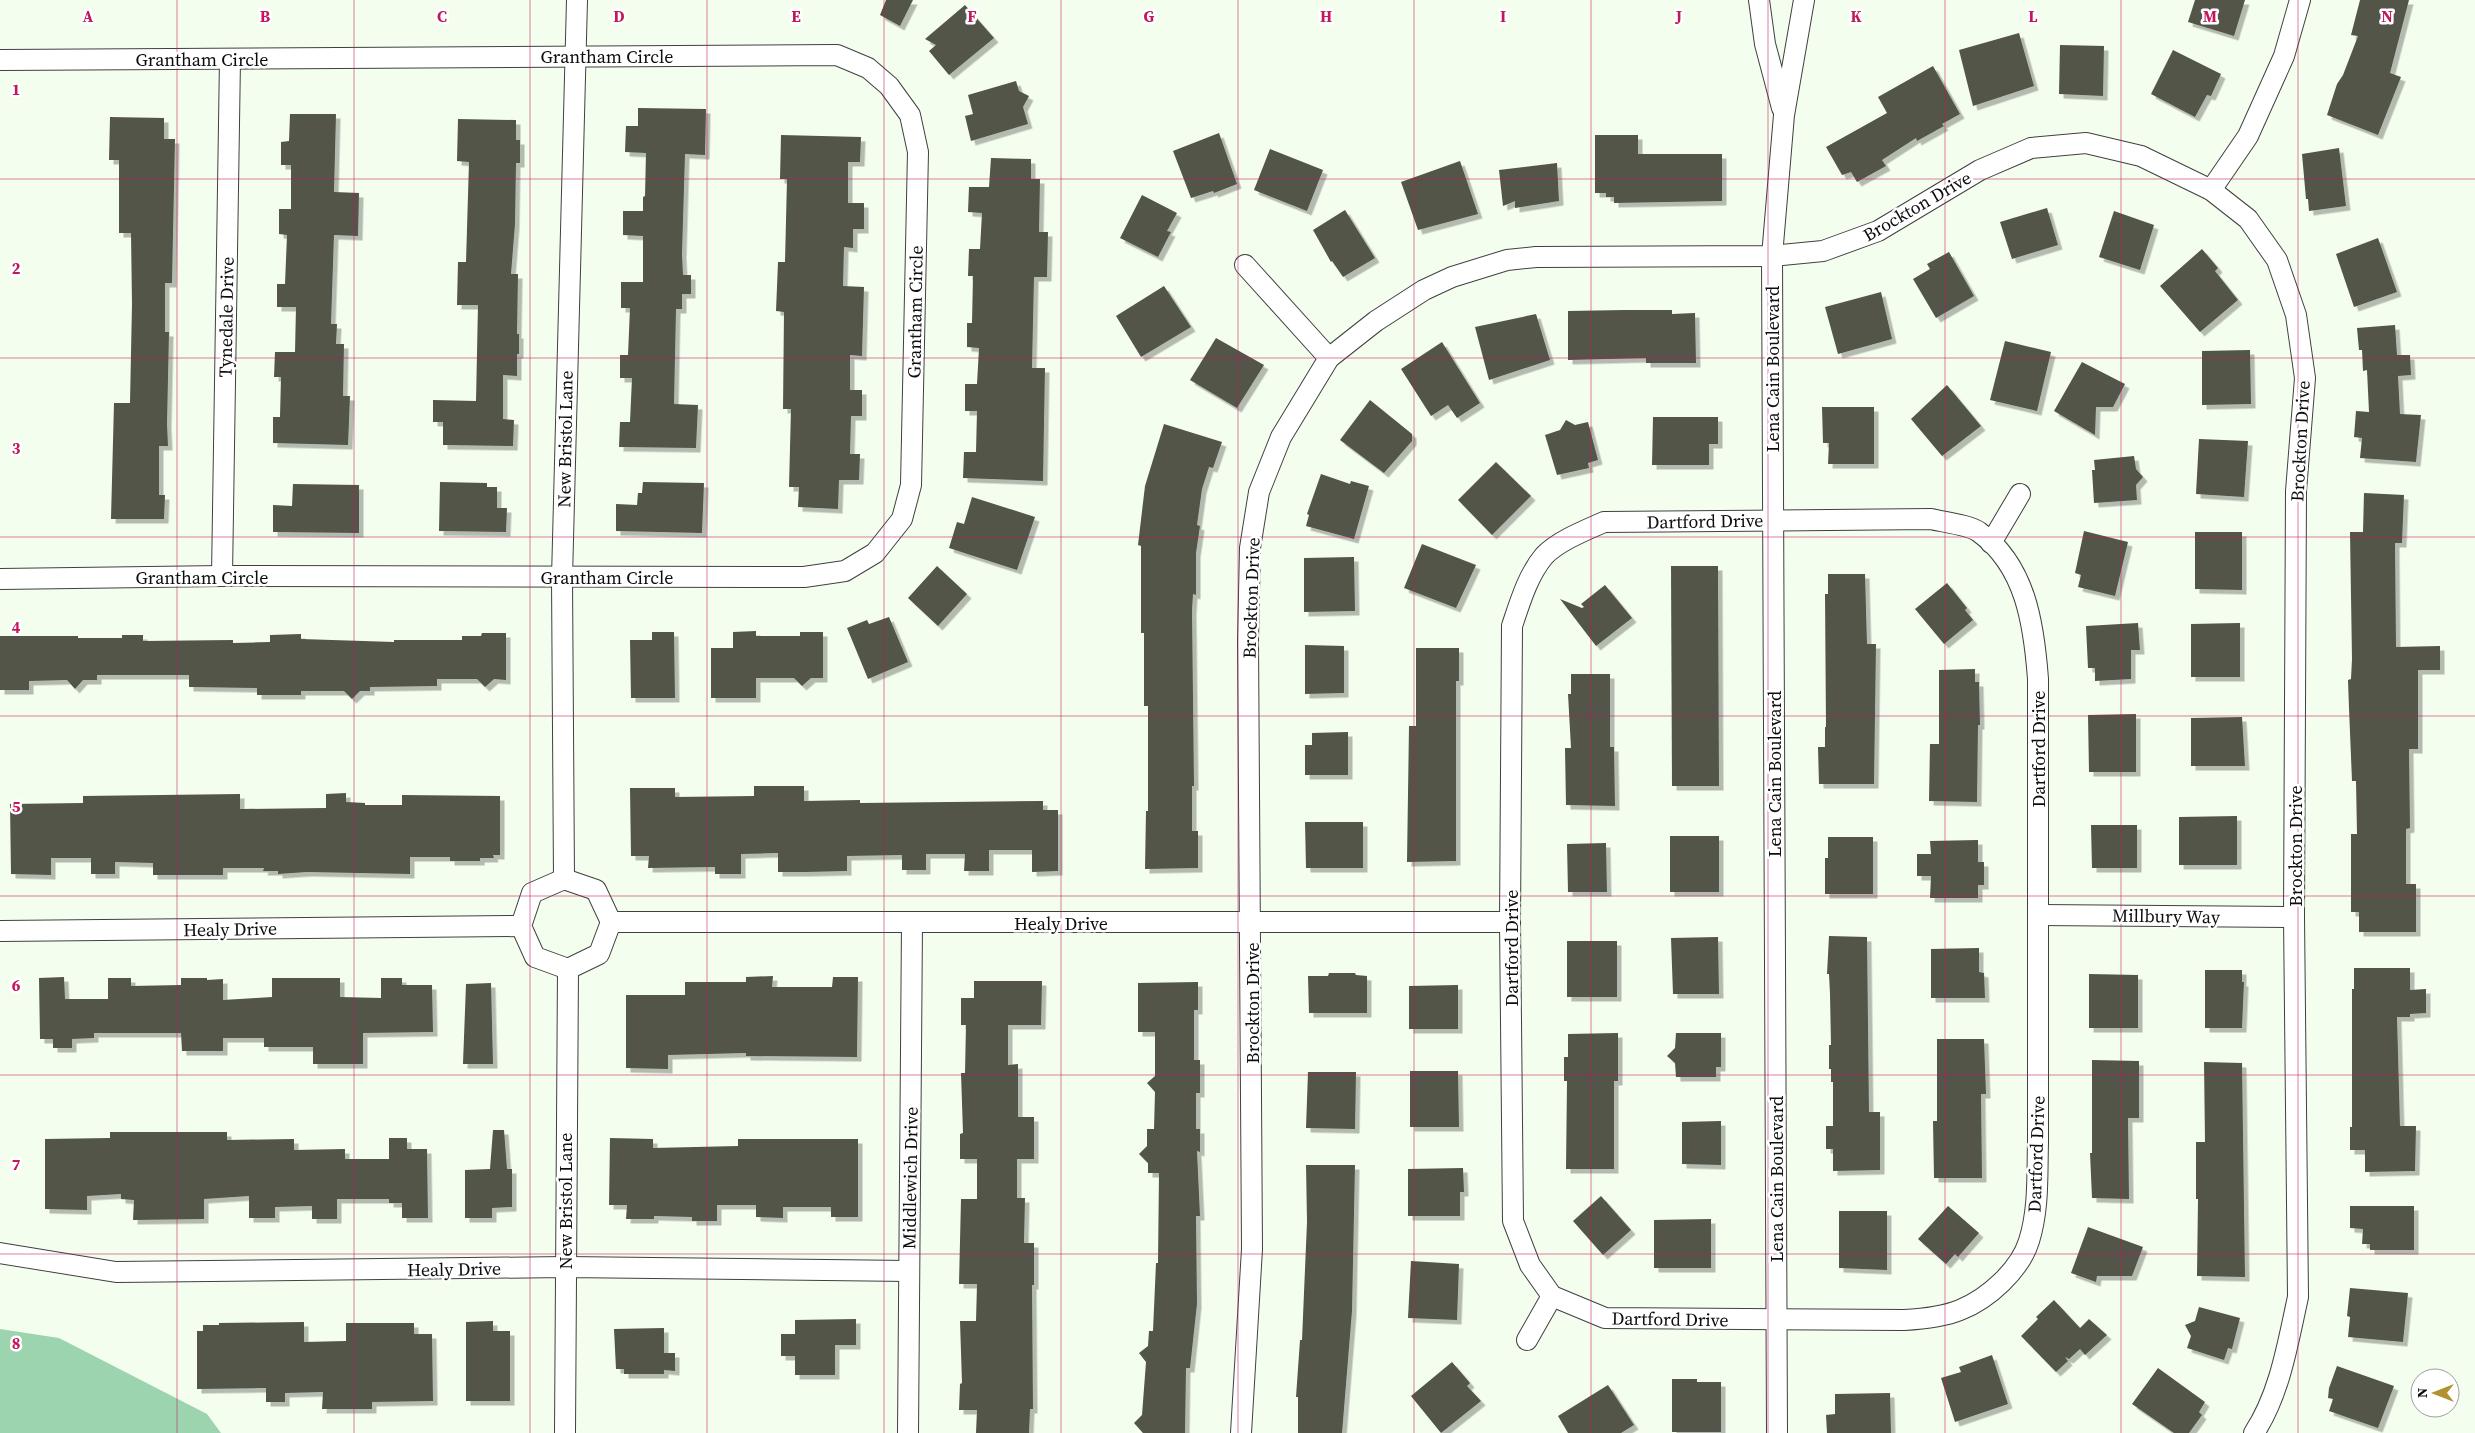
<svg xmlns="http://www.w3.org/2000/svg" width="2475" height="1433" font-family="'Source Serif 4',serif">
<defs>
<filter id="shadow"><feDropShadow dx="4.5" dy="4.5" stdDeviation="0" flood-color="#0004"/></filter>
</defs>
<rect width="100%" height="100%" fill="#f4feee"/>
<!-- forest -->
<path fill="#9bd4af" d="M0,1329L59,1338L207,1414L221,1433H0Z"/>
<!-- building -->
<g fill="#52544a" filter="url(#shadow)">
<path d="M886,0H913L900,26L880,15Z"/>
<path d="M2195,0H2245L2234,36L2188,22Z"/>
<path d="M2360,0H2409L2390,73L2401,77L2378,135L2327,115L2337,84L2343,75L2358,36L2351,35Z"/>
<path d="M965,5L994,38L949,75L929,51L936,45L925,39Z"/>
<path d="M2019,33L2034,86L1973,106L1959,50Z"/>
<path d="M2060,45L2104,46L2103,96L2059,94Z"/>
<path d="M2173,50L2221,74L2211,96L2207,95L2195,117L2151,94Z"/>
<path d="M1933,66L1960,114L1942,124L1944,126L1917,141L1916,138L1882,160L1886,166L1857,182L1851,172L1842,175L1826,147L1887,113L1878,97Z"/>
<path d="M1016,81L1019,91L1029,96L1023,107L1028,124L971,141L965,116L973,114L968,95Z"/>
<path d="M638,108L706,109L705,155L685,154L682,254L683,275H691V294H682V309H676L674,404L698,405L696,448L619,447L620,422H630L632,378H620V355H628L630,308H621V282H643V236L623,235V211H643V197L645,196L646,153L625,152L626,126H638Z"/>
<path d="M290,114H336L334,192L359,193L358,236L334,235L331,324H337L336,344H344L343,396H350L348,445L273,443V417H280L281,377H274L275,352H295L296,307H277V284H285L287,235L279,234V209H291V165H281V142L289,141Z"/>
<path d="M110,117L164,118V139H175L172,283H165V332H169L167,424L168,446H159V495H165L164,519H111L114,403H130L132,304L131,233H119V160H109Z"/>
<path d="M458,119L516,120V140H520V163H516L515,224L511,274H518L517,334H519V354H517V376L503,375V419L514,420L513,446L443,445V422H433V400L476,401L478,305H457L458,262H466L469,162L457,161Z"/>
<path d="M1219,133L1237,184L1214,193L1213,191L1191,198L1173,151Z"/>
<path d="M781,135L861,137L860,162H848V203H864V229H853V248L844,247L843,286L864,287L862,356L850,355V390H862V416H851L850,454H860L859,480H839L838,509L798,507L799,487H789L791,409H783L784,312L776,311L778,262H785L787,179H780Z"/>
<path d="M1595,135H1638V154H1722V201L1614,203V197H1606V193H1595Z"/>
<path d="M2339,148L2346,206L2309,211L2308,199H2306L2302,154Z"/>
<path d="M1270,149L1323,170L1307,211L1254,190Z"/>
<path d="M991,158L1031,159V179H1040L1039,232H1048L1047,277H1034L1032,368H1045L1043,481L963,478L964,452H976L977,411H965V384H977L979,348L967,347V323H972L973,276H968L969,249H980L982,213L968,212L969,187H989Z"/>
<path d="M1460,161L1478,214L1418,230L1401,182Z"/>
<path d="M1557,163L1559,201L1515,208V201L1503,206L1499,170Z"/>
<path d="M1142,195L1177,213L1167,231L1171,232L1158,257L1120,238Z"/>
<path d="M2047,208L2058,245L2012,259L2000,222Z"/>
<path d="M1345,210L1375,258L1343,277L1332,261L1331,262L1313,230Z"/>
<path d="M2114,211L2154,225L2140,270L2099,257Z"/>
<path d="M2378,238L2397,292L2354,307L2336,254Z"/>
<path d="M2202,249L2218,268L2215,271L2238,300L2200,332L2160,286Z"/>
<path d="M1949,252L1974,296L1936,318L1913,279L1930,269L1927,264Z"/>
<path d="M1164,286L1191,327L1141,357L1116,316Z"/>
<path d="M1881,292L1892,339L1838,354L1825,307Z"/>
<path d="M1625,310H1672V314L1695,313L1696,363H1646V358L1568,360V311Z"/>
<path d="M1536,314L1550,360L1489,380L1475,327Z"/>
<path d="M2395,325L2397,355H2410L2411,375L2398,376L2400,414L2421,415L2416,462L2360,458L2362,438L2354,437L2356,411L2369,412L2367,370L2363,371L2362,350H2359L2357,328Z"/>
<path d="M1216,338L1264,365L1237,408L1190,380Z"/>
<path d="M2005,341L2051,352L2037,411L1990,400Z"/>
<path d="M1442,342L1480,403L1457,418L1448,405L1431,416L1401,369Z"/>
<path d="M2250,350L2251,404L2202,405V351Z"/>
<path d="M2082,362L2125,384L2113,407H2096L2095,435L2054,411Z"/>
<path d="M1947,385L1981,426L1942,456L1911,419Z"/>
<path d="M1370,400L1412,434V441L1384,473L1340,440Z"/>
<path d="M1822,407H1874V464H1828L1829,443H1823Z"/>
<path d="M1653,417H1718V444H1709V465H1652Z"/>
<path d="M1566,420L1575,425L1588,422L1598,460L1588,463L1589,468L1557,475L1545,435L1560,430Z"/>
<path d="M1164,424L1222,442L1213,468L1209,467L1202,489L1197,525L1200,526L1196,553V595L1193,594L1192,610L1194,786H1192V831H1198V868L1145,869L1146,811H1148V706H1144V633H1141V546L1138,545L1145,486Z"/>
<path d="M2199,439L2248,441L2244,497L2196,494Z"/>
<path d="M2134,456L2136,469L2143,477L2136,485L2137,500L2094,503L2092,470H2095L2094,460Z"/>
<path d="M1496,462L1531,496L1492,535L1458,500Z"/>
<path d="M1321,474L1350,484L1351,481L1369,486L1354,539L1306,526L1309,515L1307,514Z"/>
<path d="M440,482L487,483V487H497V508H507L506,532L439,531Z"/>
<path d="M643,482L704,483L702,533L616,531V504L637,505L638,493H642Z"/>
<path d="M293,484L359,485V533L273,532V505L292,506Z"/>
<path d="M2364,493L2404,495L2402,543H2395L2396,647L2440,646V670H2418V749H2409L2410,828L2406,829V884H2416V932H2359V912H2351V834H2357L2356,781H2352L2349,708L2348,680L2351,679L2352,659L2350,532H2363Z"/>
<path d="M972,497L1035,517L1017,570L949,548L957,522L964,524Z"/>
<path d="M2084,531L2128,542L2115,596L2078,587L2081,575L2075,573Z"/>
<path d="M2195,532H2242V590L2195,589Z"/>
<path d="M1422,544L1476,565L1456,608L1404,588Z"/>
<path d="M1354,557L1355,611L1304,612V558Z"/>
<path d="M937,566L967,594L938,626L908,598Z"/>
<path d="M1671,566H1718L1719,786H1672Z"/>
<path d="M1828,574H1865L1867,644H1876L1874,784H1819L1818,747H1825V727H1826L1825,594H1828Z"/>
<path d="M1947,583L1967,608L1965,610L1973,620L1944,644L1915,609Z"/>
<path d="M1605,585L1632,618L1596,646L1560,599L1582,608L1584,607L1581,604Z"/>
<path d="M889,617L908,662L868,679L847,628L867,620L869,624Z"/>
<path d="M2138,623L2140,650H2131V679L2095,681V668H2088L2086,626Z"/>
<path d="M2240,623V677H2191V624Z"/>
<path d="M756,631V636H800V632H823V678H811L802,686L794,678H756V698H711V648H733V632Z"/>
<path d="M652,632H674L675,698H631L630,640H652Z"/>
<path d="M482,633H506V680L494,679L485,687L477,679H437V686L370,687V691H360L352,699L344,691H301V695H257V688L189,687V675H97V680H83L75,689L67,680L29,681V690H0V636H78V638H122V635H143V641L233,640V643L270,642V635L301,634V639L394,642V640H462V636H481Z"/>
<path d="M1305,645L1344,646V693L1305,694Z"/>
<path d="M1416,648H1459V681H1456V861L1407,862L1409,726H1416Z"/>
<path d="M1975,669V682H1979L1980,725H1978L1977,802L1929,801L1930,744H1939V670Z"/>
<path d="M1571,674H1610V747H1614L1615,806L1566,805L1565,748H1571L1568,694H1571Z"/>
<path d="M2136,714V772H2089L2088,715Z"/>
<path d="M2242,717L2245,766H2191V718Z"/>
<path d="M1348,732V775H1305V745H1312V733Z"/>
<path d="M754,786H804V801L860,800V803L1043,801V810H1058V871L1032,872V850H989V871H964L965,854H926V870H902V855L847,856V871L805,872H778V853L741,854V874H715V867L648,868L649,856H631L630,788H675V797L754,796Z"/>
<path d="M346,793V802L365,803V805H402V795L500,796V855H493L494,858H480V861H450V857H410V874L307,872L278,874V871H263L264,868H223V875H153V863L115,862V874H91V858H51V875L11,874L10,804L83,803V796L240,794V809L326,808V794Z"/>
<path d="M2237,816V865H2179V817Z"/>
<path d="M1305,822H1363V868H1306Z"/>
<path d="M2091,825H2137V868H2092Z"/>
<rect x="1670" y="836" width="49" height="56"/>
<path d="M1828,837H1873V894H1825V858H1828Z"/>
<path d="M1978,840V862H1984V885H1978V898H1930L1931,876H1917V854H1931L1930,841Z"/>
<path d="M1606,843L1607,892H1568L1567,844Z"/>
<path d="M1829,936L1867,937L1869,1112H1880V1170L1833,1171V1149H1826V1126H1833V1082H1831V1069H1829V1045H1831L1830,994L1829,974H1827Z"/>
<path d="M1718,937L1719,994H1673L1671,938Z"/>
<rect x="1567" y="941" width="50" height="56"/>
<path d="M1979,948V972L1984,973L1985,998H1931V949Z"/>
<path d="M2354,968H2410V990L2426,989V1013L2410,1014V1017H2397L2400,1126H2416L2415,1171L2365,1172V1150H2350V1127H2352V989H2354Z"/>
<path d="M2205,970H2242V982H2244L2242,1028H2205Z"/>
<path d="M1329,973H1355L1356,975L1367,976V1013H1309L1308,976H1328Z"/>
<path d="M2089,974L2138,975V1028H2089Z"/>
<path d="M773,976L772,987H832L833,977H858L857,1057L746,1056V1053L668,1055V1069L626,1068V995H685V982H746V977Z"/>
<path d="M64,977L65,999H108V978H131V986L181,985V978H207V980L223,979V1000L272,997V978H340V997L381,998V978H402V985H432L433,1032L363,1033V1064H313V1047H264V1038H223V1051H182L181,1033H94V1038L72,1039V1048H53V1039H40L39,978Z"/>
<path d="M974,981H1042L1041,1025H1008V1065L1018,1064V1117H1034V1159H1017V1198H1025L1024,1243H1034V1285H1032L1033,1409H1030L1029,1433H976L977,1410H959L960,1384L962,1383L960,1321H976L977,1284H959L961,1199H977V1159H960V1134L963,1133L961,1073H965L966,1025H961V998H974Z"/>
<path d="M1198,982V1010H1194V1060H1200V1093H1196V1129H1200V1152L1197,1151L1200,1216H1196L1197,1304L1190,1368H1186L1185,1433H1143L1134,1423L1142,1415L1146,1362L1139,1353L1148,1346L1149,1331H1153L1156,1263H1158L1159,1173H1148V1163L1139,1154L1147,1146V1129H1154L1155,1092L1147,1083L1155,1076V1032H1138V983Z"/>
<path d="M491,983L493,1064H463L466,984Z"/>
<path d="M1458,985V1029H1409V986Z"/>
<path d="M1618,1033V1081H1614V1169H1566L1567,1081H1564V1057H1568V1034Z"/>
<path d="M1676,1033H1721V1067H1716V1077H1676L1675,1063L1667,1056L1675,1048Z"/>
<path d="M1937,1039H1984L1986,1094H1981L1982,1178H1934L1933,1121H1937Z"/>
<path d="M2092,1060L2139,1061V1118H2128L2129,1199L2092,1198L2090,1153H2092Z"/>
<path d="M2204,1062L2242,1063L2245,1277L2197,1276L2198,1199H2196V1142H2205Z"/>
<path d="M1410,1071H1458L1459,1127H1410Z"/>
<path d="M1308,1072H1356L1355,1129L1306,1128Z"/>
<path d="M1721,1121V1165L1682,1164V1122Z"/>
<path d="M493,1130H504L507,1169H512V1207L492,1208V1218H465V1170L490,1169Z"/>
<path d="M110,1132H227V1140L294,1139V1150L345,1149V1159H389V1138H407V1149H427L428,1218H402V1203H389V1199H337V1219H312V1206L275,1207V1218H249V1196L204,1199V1219L133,1220L134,1200L121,1199V1194L87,1196V1210L45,1209V1139L110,1138Z"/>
<path d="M610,1138L653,1139V1148L738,1146V1139H858V1217H831V1207H783V1218L756,1217V1205H717V1221H692V1217L654,1216V1219H626L627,1205H609Z"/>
<path d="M1306,1165H1355L1352,1311L1342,1433H1298V1397H1296L1300,1340H1302L1307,1222Z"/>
<path d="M1463,1168L1464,1192H1460V1216H1408V1169Z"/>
<path d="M1601,1196L1631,1230L1603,1255L1573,1221Z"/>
<path d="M1948,1206L1979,1233L1958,1257L1955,1254L1946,1264L1918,1239Z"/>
<path d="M2350,1206H2414V1250H2370V1244H2362L2363,1229L2350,1228Z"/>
<path d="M1839,1211H1887V1270L1839,1268Z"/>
<path d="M1711,1219V1268H1654V1220Z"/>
<path d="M2088,1227L2143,1247L2132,1276H2097L2096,1282L2071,1273Z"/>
<path d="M1411,1261L1459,1264L1457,1320L1408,1318Z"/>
<path d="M2350,1288L2408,1293L2403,1342L2348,1337L2350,1317L2347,1316Z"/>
<path d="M2054,1300L2080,1328L2089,1319L2107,1335L2085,1355L2080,1349L2069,1359L2065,1357L2068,1361L2056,1372L2021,1336L2038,1319L2036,1317Z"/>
<path d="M2199,1307L2240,1318L2232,1349L2228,1348L2224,1360L2187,1348L2191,1336L2185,1325L2195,1321Z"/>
<path d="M856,1319V1345H835V1375H795V1356H781V1334H795V1320Z"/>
<path d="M493,1321V1331H510V1401H466V1322Z"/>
<path d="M304,1322V1342L346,1341V1323H414V1334H432L433,1401L372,1402V1409H322L323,1392L285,1393V1402H266V1388L197,1389V1331H203V1325H219V1323Z"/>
<path d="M664,1328V1353H675V1371L664,1370V1374H624V1369H616L614,1329Z"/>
<path d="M1992,1355L2008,1404L1955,1422L1941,1378L1961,1372L1959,1367Z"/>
<path d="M1452,1362L1470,1383L1467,1386L1481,1401L1441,1433L1411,1396Z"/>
<path d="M2337,1366L2394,1386L2378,1428L2329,1411L2333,1399L2328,1398L2329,1388Z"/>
<path d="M2158,1368L2205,1402L2199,1412L2202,1415L2189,1433H2174L2132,1404Z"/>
<path d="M1672,1379H1697V1382H1721V1432H1672Z"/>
<path d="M1608,1385L1634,1425L1621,1433H1568L1558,1416Z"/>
<path d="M1890,1393L1891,1433H1827L1826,1415L1835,1414V1394Z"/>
</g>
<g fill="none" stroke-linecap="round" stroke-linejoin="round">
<defs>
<g id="minor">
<path d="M1759,0L1765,44L1782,108"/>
<path d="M0,60L837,55L868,68L889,86L910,115L918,152L911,485L902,519L875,553L845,571L804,577L222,576L0,579"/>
<path d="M2211,190L2248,136L2284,56L2300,0"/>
<path d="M1245,265L1329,358"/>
<path d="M1931,519C1943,522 1970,525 1979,532C2026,566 2034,625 2038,679V1143C2037,1176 2039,1209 2029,1241C2020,1270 1988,1299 1960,1310C1943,1317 1923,1319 1904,1320L1605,1318L1552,1296L1530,1265L1513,1221L1510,922L1512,626C1520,602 1528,575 1544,556C1558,541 1586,530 1604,522Z"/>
<path d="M1991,543L2020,494"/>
<path d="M222,576L230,59"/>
<path d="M564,879L562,578L577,0"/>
<path d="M564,879L596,890L611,922L599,954L568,969L535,957L521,926L532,893Z"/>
<path d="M2039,915L2294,917"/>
<path d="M611,922H1510"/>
<path d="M0,931L521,926"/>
<path d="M0,1253L116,1272L565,1267L909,1271"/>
<path d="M1527,1340L1552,1296"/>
<path d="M565,1433L568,969"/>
<path d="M908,1433L912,923"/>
<path d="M1241,1433L1252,1249L1248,640L1250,548L1259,492L1281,437L1329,358L1376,321L1424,290L1452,277L1507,260L1536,257L1772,256L1823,251L1878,231L1980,170L2031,148L2086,143L2141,156L2211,190L2248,219L2277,260L2296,315L2305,378L2296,491L2294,917L2298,1297C2288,1342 2280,1394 2254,1433"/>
<path d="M1777,1433L1772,256L1784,115L1804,0"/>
</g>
</defs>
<!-- minor casing -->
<use href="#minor" stroke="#404040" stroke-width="22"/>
<!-- minor -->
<use href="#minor" stroke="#fff" stroke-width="20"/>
</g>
<!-- grid -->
<path fill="none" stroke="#c2185b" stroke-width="1" stroke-opacity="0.55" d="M177,0V1433M354,0V1433M530,0V1433M707,0V1433M884,0V1433M1061,0V1433M1238,0V1433M1414,0V1433M1591,0V1433M1768,0V1433M1945,0V1433M2121,0V1433M2298,0V1433M0,179H2475M0,358H2475M0,537H2475M0,716H2475M0,896H2475M0,1075H2475M0,1254H2475"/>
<g text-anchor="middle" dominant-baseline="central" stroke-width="5" stroke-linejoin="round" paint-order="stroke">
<!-- street labels -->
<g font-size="18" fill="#0d0d0d" stroke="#fff">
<text x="607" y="56">Grantham Circle</text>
<text x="202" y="59">Grantham Circle</text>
<text transform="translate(1917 206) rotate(-30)">Brockton Drive</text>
<text transform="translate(915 312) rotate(-89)">Grantham Circle</text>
<text transform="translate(226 317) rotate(-89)">Tynedale Drive</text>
<text transform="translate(1772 369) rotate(-90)">Lena Cain Boulevard</text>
<text transform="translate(565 439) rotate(-89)">New Bristol Lane</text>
<text transform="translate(2300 441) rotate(-87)">Brockton Drive</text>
<text transform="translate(1705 521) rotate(-1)">Dartford Drive</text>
<text x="202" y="577">Grantham Circle</text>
<text x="607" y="577">Grantham Circle</text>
<text transform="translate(1251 598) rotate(-88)">Brockton Drive</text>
<text transform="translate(2038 749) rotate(-90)">Dartford Drive</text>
<text transform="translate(1774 774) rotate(-90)">Lena Cain Boulevard</text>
<text transform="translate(2295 846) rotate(-90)">Brockton Drive</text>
<text transform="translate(2166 916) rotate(1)">Millbury Way</text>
<text x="1061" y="923">Healy Drive</text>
<text transform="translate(230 929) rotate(-1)">Healy Drive</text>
<text transform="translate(1511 948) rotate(-90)">Dartford Drive</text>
<text transform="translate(1252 1003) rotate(-90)">Brockton Drive</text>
<text transform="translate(2036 1154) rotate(-88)">Dartford Drive</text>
<text transform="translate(910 1178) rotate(-89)">Middlewich Drive</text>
<text transform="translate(1776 1179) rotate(-90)">Lena Cain Boulevard</text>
<text transform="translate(565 1201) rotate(-90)">New Bristol Lane</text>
<text transform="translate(454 1269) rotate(-1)">Healy Drive</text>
<text transform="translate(1670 1319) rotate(1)">Dartford Drive</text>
</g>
</g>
<g font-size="16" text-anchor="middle" font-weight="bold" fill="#c2185b" stroke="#fff" stroke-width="5" stroke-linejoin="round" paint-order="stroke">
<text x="88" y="22">A</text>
<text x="265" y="22">B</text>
<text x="442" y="22">C</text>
<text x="619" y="22">D</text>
<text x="796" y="22">E</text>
<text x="972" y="22">F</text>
<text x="1149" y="22">G</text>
<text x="1326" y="22">H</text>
<text x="1503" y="22">I</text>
<text x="1679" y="22">J</text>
<text x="1856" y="22">K</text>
<text x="2033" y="22">L</text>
<text x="2210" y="22">M</text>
<text x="2387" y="22">N</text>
<text x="16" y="95">1</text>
<text x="16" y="274">2</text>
<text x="16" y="454">3</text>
<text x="16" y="633">4</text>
<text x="16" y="812">5</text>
<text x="16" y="991">6</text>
<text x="16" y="1170">7</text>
<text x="16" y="1349">8</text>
</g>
<!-- north arrow -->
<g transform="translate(2435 1393) rotate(270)"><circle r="24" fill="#ffffff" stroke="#9e9e9e"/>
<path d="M0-4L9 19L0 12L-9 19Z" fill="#b19131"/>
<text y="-8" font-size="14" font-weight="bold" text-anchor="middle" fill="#0d0d0d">N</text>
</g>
</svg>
